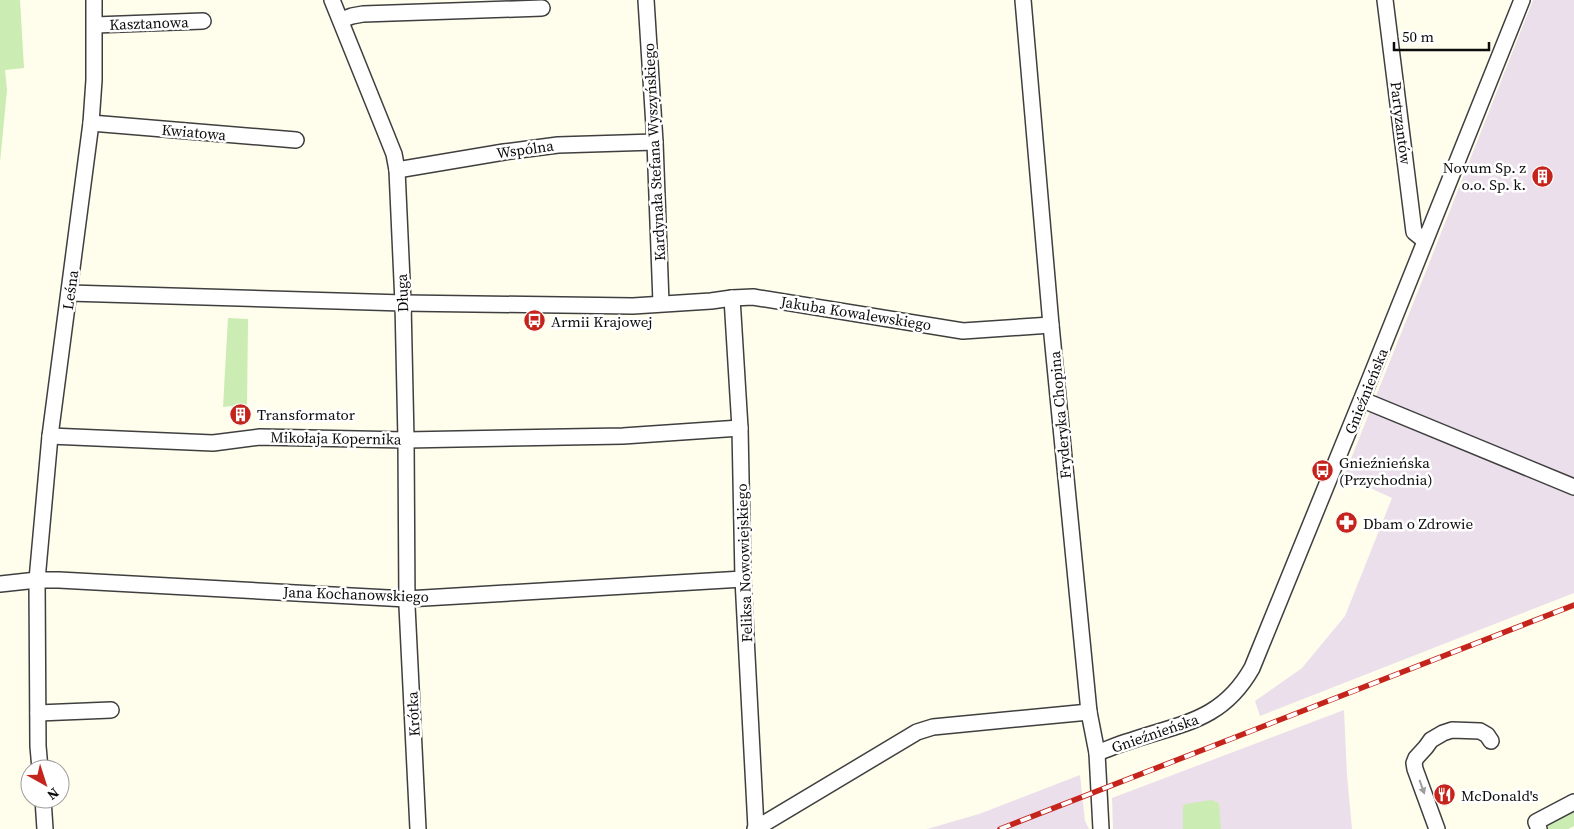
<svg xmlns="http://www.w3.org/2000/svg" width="1574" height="829" font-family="'Source Serif 4',serif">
<rect width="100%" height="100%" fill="#fffdeb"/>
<!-- industrial -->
<g fill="#ecdfec">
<path d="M1533,0H1574V593L1260,716L1255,701L1302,668L1345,616L1392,498L1344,476L1426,271Z"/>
<path d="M1344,710L1347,775L1352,829H1113L1112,798Z"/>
<path d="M1080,775L1085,821L1089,829H927L979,814Z"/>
</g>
<!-- green -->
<g fill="#cbecb3">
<path d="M0,0H20L24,68L5,70L7,90L0,162Z"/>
<path d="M228,318L248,319L247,404L223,407Z"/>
<path d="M1211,800L1219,803L1221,829H1183V806L1186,804Z"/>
<path d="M1574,810V826L1568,829H1547L1550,822Z"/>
</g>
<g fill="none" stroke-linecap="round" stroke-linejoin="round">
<defs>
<g id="minor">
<path d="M332,0L384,129L394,154L397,170L403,303L406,440L407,606L418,829"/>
<path d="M646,0L655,142L661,303"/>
<path d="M1023,0L1051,325L1089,712L1097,753L1101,829"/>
<path d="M1385,0L1414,232L1425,241"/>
<path d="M341,20L352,16L363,14L542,8"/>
<path d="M95,25L203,21"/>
<path d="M91,123L296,140"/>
<path d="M397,170L504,152L558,145L655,142"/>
<path d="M69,293L403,303L633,306L711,301L732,298L753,297L963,331L1051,325"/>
<path d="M732,298L740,428L743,579L756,828"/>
<path d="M1363,400L1574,487"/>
<path d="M50,436L213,443L260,437L406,440L623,436L740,428"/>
<path d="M0,584L37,580H59L407,599L743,579"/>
<path d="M38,713L111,710"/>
<path d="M1097,753C1108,749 1119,744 1130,741C1182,723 1222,721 1252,668C1344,446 1432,223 1522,0"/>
<path d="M40,769L38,746L37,580L50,436L91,123L94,80V0"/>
<path d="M43,799L45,829"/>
<path d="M755,829L917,732L933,727L1089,712"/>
<path d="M1437,829L1415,769L1414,763L1416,758L1426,747L1431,740L1443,733L1452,730L1480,731L1487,735L1491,741"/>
<path d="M1539,829L1536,822L1574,802"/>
</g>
</defs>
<!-- minor casing -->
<use href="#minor" stroke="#3f3f3f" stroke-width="18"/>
<!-- minor -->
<use href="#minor" stroke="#fff" stroke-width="15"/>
<defs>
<path id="rail" d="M1000,829L1574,605"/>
</defs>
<!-- rail casing -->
<use href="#rail" stroke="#c4241c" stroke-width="5.5"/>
<!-- rail -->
<use href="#rail" stroke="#fff" stroke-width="4" stroke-dasharray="11" stroke-linecap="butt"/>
</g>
<!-- one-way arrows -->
<defs><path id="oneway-solid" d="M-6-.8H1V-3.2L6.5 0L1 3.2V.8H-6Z" transform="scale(1.25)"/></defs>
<use fill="#9e9e9e" href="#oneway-solid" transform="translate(1422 787) rotate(70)"/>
<!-- icons -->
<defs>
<symbol id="building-disc" viewBox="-11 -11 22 22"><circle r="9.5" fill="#c4241c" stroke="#fff"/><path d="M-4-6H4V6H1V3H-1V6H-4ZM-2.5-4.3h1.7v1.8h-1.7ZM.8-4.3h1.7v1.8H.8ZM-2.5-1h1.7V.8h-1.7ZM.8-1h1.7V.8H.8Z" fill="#fff"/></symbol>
<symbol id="bus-disc" viewBox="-11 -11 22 22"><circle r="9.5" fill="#c4241c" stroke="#fff"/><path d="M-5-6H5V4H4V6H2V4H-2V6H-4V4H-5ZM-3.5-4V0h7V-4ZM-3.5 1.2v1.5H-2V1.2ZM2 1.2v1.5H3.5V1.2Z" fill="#fff"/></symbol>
<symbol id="pharmacy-disc" viewBox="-11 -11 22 22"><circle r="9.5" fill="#c4241c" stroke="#fff"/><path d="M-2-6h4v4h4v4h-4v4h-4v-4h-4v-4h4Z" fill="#fff"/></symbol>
<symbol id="restaurant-disc" viewBox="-11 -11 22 22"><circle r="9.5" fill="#c4241c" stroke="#fff"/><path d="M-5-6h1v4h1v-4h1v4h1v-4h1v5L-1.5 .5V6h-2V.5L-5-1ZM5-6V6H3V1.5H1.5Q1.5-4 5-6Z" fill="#fff"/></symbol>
</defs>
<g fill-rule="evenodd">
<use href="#building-disc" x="1530" y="164" width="25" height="25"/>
<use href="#bus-disc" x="522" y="308" width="25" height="25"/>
<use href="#building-disc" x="228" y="402" width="25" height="25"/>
<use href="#bus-disc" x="1310" y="458" width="25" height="25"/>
<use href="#pharmacy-disc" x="1334" y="510" width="25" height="25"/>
<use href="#restaurant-disc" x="1432" y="782" width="25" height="25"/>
</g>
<g text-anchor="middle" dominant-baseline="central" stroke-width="5" stroke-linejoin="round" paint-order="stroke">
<!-- street labels -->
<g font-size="15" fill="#0c0c0c" stroke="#fff">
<text transform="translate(149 23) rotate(-2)">Kasztanowa</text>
<text transform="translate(1401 123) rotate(83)">Partyzantów</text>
<text transform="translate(194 132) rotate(5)">Kwiatowa</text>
<text transform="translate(525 149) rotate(-8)">Wspólna</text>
<text transform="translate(654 152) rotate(-93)">Kardynała Stefana Wyszyńskiego</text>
<text transform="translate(70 290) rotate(-82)">Leśna</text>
<text transform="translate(402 293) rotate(-92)">Długa</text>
<text transform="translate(856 313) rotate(9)">Jakuba Kowalewskiego</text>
<text transform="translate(1366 391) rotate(-68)">Gnieźnieńska</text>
<text transform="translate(1060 415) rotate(-95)">Fryderyka Chopina</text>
<text transform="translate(336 438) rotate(1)">Mikołaja Kopernika</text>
<text transform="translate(744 563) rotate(-92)">Feliksa Nowowiejskiego</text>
<text transform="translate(356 594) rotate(2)">Jana Kochanowskiego</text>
<text transform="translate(413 714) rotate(-93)">Krótka</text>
<text transform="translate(1155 733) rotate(-19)">Gnieźnieńska</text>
</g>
<!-- poi labels -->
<g font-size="15" fill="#0c0c0c" stroke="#fff" text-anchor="start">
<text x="1526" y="167" text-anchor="end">Novum Sp. z<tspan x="1526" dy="17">o.o. Sp. k.</tspan></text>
<text x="551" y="321">Armii Krajowej</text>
<text x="257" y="414">Transformator</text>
<text x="1339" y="462">Gnieźnieńska<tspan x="1339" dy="17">(Przychodnia)</tspan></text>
<text x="1363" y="523">Dbam o Zdrowie</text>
<text x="1461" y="795">McDonald's</text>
</g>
</g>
<!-- north arrow -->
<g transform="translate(45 784) rotate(141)"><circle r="24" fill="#ffffff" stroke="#9e9e9e"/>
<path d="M0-4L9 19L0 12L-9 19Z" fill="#c4241c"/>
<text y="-8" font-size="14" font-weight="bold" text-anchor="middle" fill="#0c0c0c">N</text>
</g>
<!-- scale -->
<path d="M1394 42v8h95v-8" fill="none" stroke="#0c0c0c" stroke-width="2.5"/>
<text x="1402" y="42" font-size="15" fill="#0c0c0c" stroke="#ffffff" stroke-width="4" paint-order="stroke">50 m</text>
</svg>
